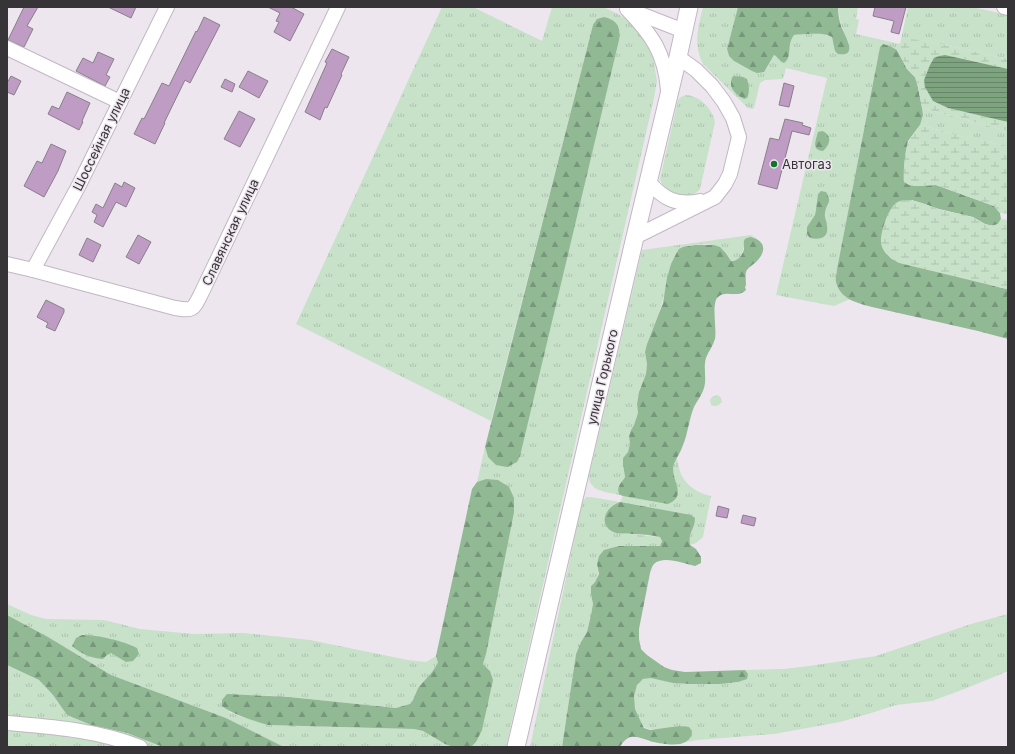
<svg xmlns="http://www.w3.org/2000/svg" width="1015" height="754" font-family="Inter,sans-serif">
<defs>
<pattern id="grass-tufts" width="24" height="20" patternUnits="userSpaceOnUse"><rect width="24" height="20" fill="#c8e1c9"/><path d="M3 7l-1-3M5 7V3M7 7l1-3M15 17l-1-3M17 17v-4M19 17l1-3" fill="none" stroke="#acc2ad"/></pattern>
<pattern id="forest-firs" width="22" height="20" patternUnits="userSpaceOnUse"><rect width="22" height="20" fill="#91b994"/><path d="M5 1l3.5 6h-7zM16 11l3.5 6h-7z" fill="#77977a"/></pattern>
<pattern id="wetland-marsh" width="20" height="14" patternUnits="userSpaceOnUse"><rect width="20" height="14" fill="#c8e1c9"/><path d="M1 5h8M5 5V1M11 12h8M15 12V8" fill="none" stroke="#acc2ad"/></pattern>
<pattern id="water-rules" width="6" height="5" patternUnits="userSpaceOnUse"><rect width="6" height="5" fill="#7da47f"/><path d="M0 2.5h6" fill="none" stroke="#678669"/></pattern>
</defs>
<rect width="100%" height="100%" fill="#eee6ef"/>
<!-- grass -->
<g fill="url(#grass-tufts)">
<path d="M442,7H473L542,41L552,7H603L616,13L628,20L637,27L650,48L653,57L657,81L654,98L506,747H471L476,742L490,671L483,664L486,654V479L477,482L485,447L488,457L593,25L491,421L296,324Z"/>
<path d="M703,7H738L727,49L729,56L734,61L752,71L766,69L770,61L774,55L777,57L789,48L790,40L794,35C803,34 824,32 832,37L833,41L849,44L841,25L838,7H858L856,19L859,20L856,34L900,44L908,7H972L1008,15V59L921,40C907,39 907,40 897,50L890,46L880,47L837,269C836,283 836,291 850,299L834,306L776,295L827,78L786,68L783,79L765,80L760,83L754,108L752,109L748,108L703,64C693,44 698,28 703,7Z"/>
<path d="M686,95C699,95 713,109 715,122L700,189C695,195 690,196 682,196C680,196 678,197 675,196C669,194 662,185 660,179L678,100L681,97Z"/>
<path d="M922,108L1008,131V146L960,136L920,125L923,115Z"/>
<path d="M751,235L758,239L751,237L744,241C744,249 742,262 731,261C729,258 728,254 726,252C715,241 697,244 684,247L665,292L659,313L647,344L645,352L647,364L646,374L639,392L637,404L638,413L634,425L631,430L629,436L630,444L628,452L623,458V464L625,477C622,483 616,486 619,494L677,487C673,476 671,468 677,458C678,464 679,469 681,474C687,487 699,493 711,496L703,537L696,543L690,545C688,531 695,530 695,518L606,525L610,531L615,533L630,534L660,537L662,541L660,546L597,564C599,576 599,577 591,586V594L593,604L591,615L587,632L581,642L576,654L562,747H530L582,503L586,497H591L620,502L623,496C611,492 588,493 589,476L642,250Z"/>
<path d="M718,395L721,398L722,402C718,406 716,407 711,405L710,400L712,397Z"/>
<path d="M7,604L31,615L46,619L104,620L140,629L194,634L244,633L310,640L408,660L426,662L436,656L438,663L432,672L418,688L413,700L410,705L396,708L289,697L258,695L229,712L245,718L268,725L414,729L423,731L445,744L453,747H284L226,718L111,675L48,637L7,615Z"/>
<path d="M1008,614V671L967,688L932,701L896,705L868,714L840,722L774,734L697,740L687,742L690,738L679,726C671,727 649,733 643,726C640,723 638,717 636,713C633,703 632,684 644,679C651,675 663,681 671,682C689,685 710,684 729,683C732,682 736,683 738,682C742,680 745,677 748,674L745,670L783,669L809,666L876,656L971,624Z"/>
<path d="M7,665L39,680L53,695L67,715L91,725L127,733L163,747H7Z"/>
</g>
<!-- forest -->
<g fill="url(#forest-firs)">
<path d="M738,7H838C838,13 839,20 841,26C845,36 859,57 838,54L835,51L832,37C825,32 803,34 794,35C786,45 793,57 784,63C779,61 778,57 774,55L764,72L757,73L752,71L734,61L729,56L727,49Z"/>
<path d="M604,17C617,20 621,27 619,40L520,456L517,462L507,467L496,465L488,457L485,447L593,25L597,19Z"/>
<path d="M883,44L890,46L897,50L907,69L915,77L918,87L922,108L923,115L920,125L908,141L905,159L904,175L914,186L936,185L994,206L1000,213L1001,219L998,224L993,226L985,224L973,217L939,209L912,200L883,231L881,243L885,252L892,259L1002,288L1008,289V339L978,331L872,307C857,303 840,299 836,282C835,278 837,273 837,269L880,47Z"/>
<path d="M733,76L743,77L747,79C749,85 750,92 747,98L744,99C735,94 727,87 733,76Z"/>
<path d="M822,131C833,135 830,145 823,151C811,150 816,140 818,132Z"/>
<path d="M821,191L826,192C833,203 826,203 825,213C824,218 827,221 827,226C829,238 820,240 810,238L807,234V227L815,215L816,210L818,194Z"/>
<path d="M751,237C765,241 767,250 757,261C753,265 748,267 746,272C745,277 746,281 746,285L745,287L746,290C738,299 725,289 718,297C711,303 717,329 715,339C713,346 708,352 706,358C703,368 707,378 704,388C702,395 697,401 694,407C689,419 688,433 683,445C681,452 676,458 674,464C669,479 689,495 668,504L623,496L619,494C616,486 622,483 625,477L623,464V458L628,452L630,444L629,436L631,430L634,425L638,413L637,404L639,392L646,374L647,364L645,352L647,344L663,303L667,278L671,264L676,254L679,249L683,247L695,245H714L720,247L726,253L731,261C737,262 743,255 744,249C744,246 743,241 745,239C746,238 749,237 751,237Z"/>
<path d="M486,479L498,480L509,487L514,498V512L486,654L483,664L490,671L493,680L482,730L476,742L471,747H453L445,744L423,731L414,729L268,725C252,720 236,716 222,706V700L227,694L289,697L396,708L410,704L413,700L418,688L432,672L438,663L436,656L472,489L477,482Z"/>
<path d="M620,502L691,515L695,518C695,530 688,531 690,545L696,549L701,557V563L695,566C685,564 663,555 654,564C652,566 651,570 650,573L639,629V639L641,649L647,655L664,667L672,670L685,672L745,670L748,674L747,679L738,682L719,684H691L673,683L651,678L643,679L637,685L634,696L635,709L639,718L644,728L650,730L679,726L689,727L692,731C691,750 665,744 653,742C646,740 638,736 631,737C626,738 622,743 620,747H562L576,654L581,642L587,632L591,615L593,604L591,594V586L595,582L599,574L597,564L599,556L604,550L619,546H660L662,541L660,537C651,535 641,534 632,534C627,533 621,534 616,533C609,532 603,524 605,517C607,509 613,505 620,502Z"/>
<path d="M7,615L48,637L111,675L226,718L284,747H163L127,733L91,725L67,715L53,695L39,680L7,665Z"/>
<path d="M82,635C98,635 124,641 137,648L139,654L133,661L126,662L111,653L107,655L103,659C91,658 81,654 72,646L76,638Z"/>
</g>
<!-- wetland -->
<g fill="url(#wetland-marsh)">
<path d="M909,39L921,40L1008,59V69L945,55L939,56L933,101L948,108L1008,122V131L922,108L918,87L915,77L907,69L897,50L903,43Z"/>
<path d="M920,125L960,136L1008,146V214L1000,213L994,206L936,185L914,186L909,185L904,182C903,173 905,147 909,140C912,135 917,130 920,125Z"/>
<path d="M905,200C918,200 929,206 941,210C951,213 961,213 971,217C979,219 986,227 994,225C998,225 999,222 1001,219L1008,220V287L1007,289L899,263C891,259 882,252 881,243C880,233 888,209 896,203C899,201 902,200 905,200Z"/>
</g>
<!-- water -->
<path fill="url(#water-rules)" d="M945,55L1008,69V122L948,108L933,101L925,87L924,80L930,65L934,58L939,56Z"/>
<!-- building -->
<g fill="#bf9cc4" stroke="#888089">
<path d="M24,7H38L27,26L33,29L24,47L8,40Z"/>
<path d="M108,7H136L131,18Z"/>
<path d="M268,7H291L304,14L290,41L274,32L279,22L276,21L280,13Z"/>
<path d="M875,7H906L899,34L891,32L894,21L873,16Z"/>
<path d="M204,17L220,25L190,83L185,80L164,123H165L155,144L134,134L142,118L144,119L162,83L169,86L196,31L197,32Z"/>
<path d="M332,49L349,57L341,74L342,75L327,108L325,107L320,120L305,112L327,63L325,62Z"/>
<path d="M98,52L114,59L106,75L110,77L105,86L76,71L83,58L93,63Z"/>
<path d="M248,71L268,81L259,98L239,87Z"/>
<path d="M11,76L21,81L14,95L7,92V83Z"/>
<path d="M225,79L235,84L232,92L221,87Z"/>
<path d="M784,83L794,86L789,107L779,105Z"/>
<path d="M67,92L90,103L82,121L83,122L79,130L48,114L52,106L59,109Z"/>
<path d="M239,111L255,119L240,147L224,139Z"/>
<path d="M785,119L803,123L802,125L811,128L809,135L792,131L777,189L758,184L770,138L779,140Z"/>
<path d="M51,144L66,151L58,171L44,197L24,186L37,161L42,163Z"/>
<path d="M124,182L135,188L126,207L116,202L103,227L94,222L97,215L92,212L96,204L103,208L115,183L122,187Z"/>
<path d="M138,235L151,242L139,264L126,257Z"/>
<path d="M87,238L101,245L93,262L79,255Z"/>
<path d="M46,300L64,309V312L55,331L46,327L48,323L37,317Z"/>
<path d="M718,506L729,509L727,518L716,516Z"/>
<path d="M743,515L756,518L754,526L741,523Z"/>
</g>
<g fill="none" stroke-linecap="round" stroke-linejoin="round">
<defs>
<g id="minor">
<path d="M1004,7L1008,8"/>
<path d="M627,9C652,35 665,53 668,90"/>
<path d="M630,10L684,31"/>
<path d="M7,48L120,102"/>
<path d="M648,181C663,199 677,206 700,201"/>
<path d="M635,237L715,197L725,184L730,174L739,137L733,118L724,102L712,86L696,70L678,57"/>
<path d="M7,264L33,270L175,308C193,311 193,310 201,294L338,7"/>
<path d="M33,270L78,187L167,7"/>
<path d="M7,723C52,727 98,730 140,747"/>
</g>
<path id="major" d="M516,747L635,237L678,57L689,7"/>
</defs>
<!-- minor casing -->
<use href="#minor" stroke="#c0b8c2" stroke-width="16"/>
<!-- major casing -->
<use href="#major" stroke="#c0b8c2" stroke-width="19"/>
<!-- minor -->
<use href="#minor" stroke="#fff" stroke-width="14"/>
<!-- major -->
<use href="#major" stroke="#fff" stroke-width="17"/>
</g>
<!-- markers -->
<circle fill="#0e772a" stroke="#eee6ef" stroke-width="1.5" cx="774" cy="164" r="4"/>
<g text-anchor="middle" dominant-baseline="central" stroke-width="3" stroke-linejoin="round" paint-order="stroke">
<!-- street labels -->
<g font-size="13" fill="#373437" stroke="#eee6ef">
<text transform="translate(101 139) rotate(-64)">Шоссейная улица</text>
<text transform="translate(230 232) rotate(-65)">Славянская улица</text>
<text transform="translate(602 377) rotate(-77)">улица Горького</text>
</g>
<!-- poi labels -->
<g font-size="13" fill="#373437" stroke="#eee6ef" text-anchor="start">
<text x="782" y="164">Автогаз</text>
</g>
</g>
<!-- border -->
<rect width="1015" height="754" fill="none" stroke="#373437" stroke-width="16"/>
</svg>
